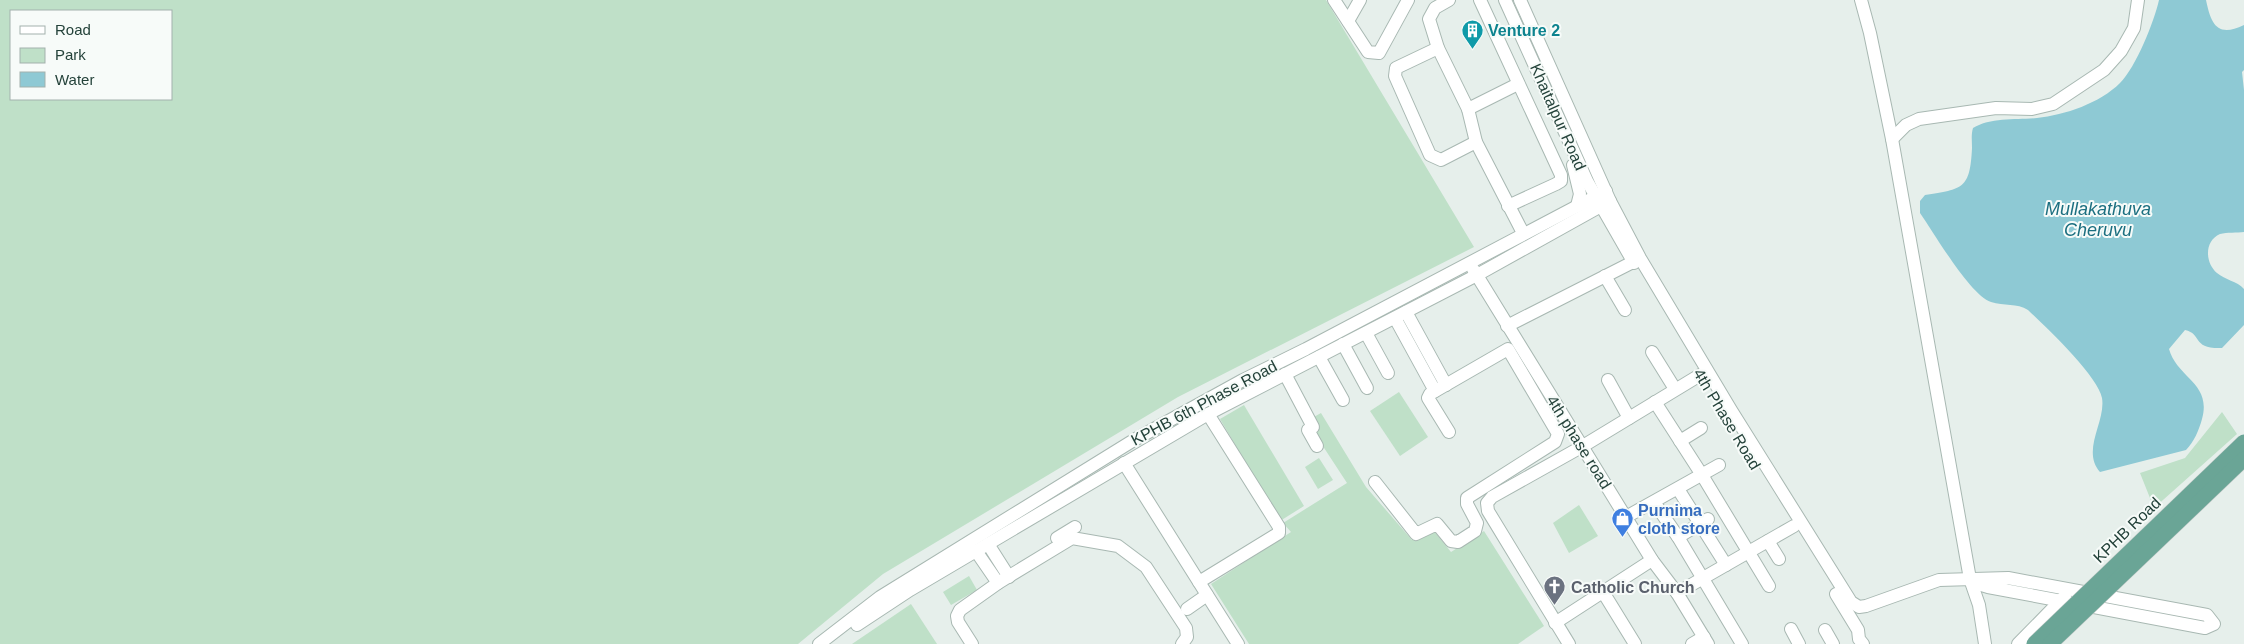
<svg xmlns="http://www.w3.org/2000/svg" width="2244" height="644" font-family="Arial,sans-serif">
<rect width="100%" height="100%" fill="#e6efeb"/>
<!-- green -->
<g fill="#bfe0c8" fill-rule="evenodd">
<path d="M0,0H1326L1474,247L1178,397L883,574L798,644H0ZM11,11H171V99H11Z"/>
<path d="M1399,392L1428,437L1400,456L1370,411Z"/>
<path d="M1244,405L1304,506L1280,521L1220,419Z"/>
<path d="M2222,412L2237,434L2154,508L2140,473L2185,458Z"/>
<path d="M1321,413L1366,487L1412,540L1433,530L1451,552L1484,531L1544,626L1518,644H1249L1211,584L1291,532L1283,523L1347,483L1313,431L1312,418Z"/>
<path d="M1319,458L1333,480L1318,489L1305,467Z"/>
<path d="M1579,505L1598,536L1569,553L1553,523Z"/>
<path d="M969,576L977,590L951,605L943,592Z"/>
<path d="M911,604L937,644H852Z"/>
</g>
<!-- water -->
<path fill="#8ec9d4" d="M2159,0H2206C2211,24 2217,38 2244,25V70L2242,72L2244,90V232C2237,233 2227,232 2220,234C2204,241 2205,263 2217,273C2225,280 2237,281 2244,289V325L2222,348C2191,349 2203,334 2185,330L2169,349C2177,378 2212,383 2202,419C2199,430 2194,442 2186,450L2100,472C2081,450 2106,422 2102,398C2098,376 2046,327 2028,310C2017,303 2004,306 1991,302C1970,295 1934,233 1920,213V201L1925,195C1963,189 1970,189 1972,148C1972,141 1971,135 1973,128C1991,117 2016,120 2037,118C2065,115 2100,103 2120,83C2136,67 2154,22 2159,0Z"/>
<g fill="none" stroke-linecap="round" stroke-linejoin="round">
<defs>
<g id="minor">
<path d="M1334,0L1368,52L1379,53L1408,0"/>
<path d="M1449,0L1435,8L1429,19L1438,48L1468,109L1476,142L1523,233"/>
<path d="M1480,0L1561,175V181L1556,184L1508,206"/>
<path d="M1505,0L1587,181L1634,263"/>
<path d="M1520,0L1610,201L1640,258L1731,410L1851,602L1859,607L1866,606L1939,580L2008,578L2207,615L2214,624L2205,628L1988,587L1978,584L1970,579"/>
<path d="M1861,0L1870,33L1892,139L1970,579L1979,605L1985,644"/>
<path d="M1348,21L1360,0"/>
<path d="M1438,48L1396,68L1395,76L1430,155L1441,160L1476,142"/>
<path d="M1468,109L1518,84"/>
<path d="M1892,139L1906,125L1919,119L1996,108L2032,109L2053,104L2104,70L2121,51L2134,28L2138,0"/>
<path d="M1573,165L1580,194L1577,206"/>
<path d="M1473,269L1652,560L1677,593L1708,644"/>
<path d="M1605,276L1625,310"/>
<path d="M1406,312L1446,385"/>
<path d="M1395,318L1435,391"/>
<path d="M1507,326L1633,262"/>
<path d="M1366,333L1388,373"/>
<path d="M1343,344L1367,388"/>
<path d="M1652,352L1675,389"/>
<path d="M1319,357L1343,400"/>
<path d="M1285,374L1313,427L1308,430L1317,446"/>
<path d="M1608,380L1629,418"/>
<path d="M1655,402L1702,475L1769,586"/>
<path d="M1680,441L1701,428"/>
<path d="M1124,463L1238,644"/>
<path d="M1375,482L1416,534L1437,524L1451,541L1458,542L1475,531L1477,523L1467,504V498L1555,442L1558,434L1508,349L1430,394L1428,398L1449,432"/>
<path d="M1678,489L1726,565"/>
<path d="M1654,502L1678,537L1742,644"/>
<path d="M1626,517L1719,465"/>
<path d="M1678,537L1708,519"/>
<path d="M1057,538L1075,527"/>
<path d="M1768,541L1779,559"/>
<path d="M988,544L1009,577"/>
<path d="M976,551L998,583"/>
<path d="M1199,582L1279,533V527L1208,414"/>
<path d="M1603,592L1635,644"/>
<path d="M1677,593L1794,526"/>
<path d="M1836,594L1858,630L1859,639L1863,644"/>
<path d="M1187,609L1207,595"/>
<path d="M1555,623L1652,560"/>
<path d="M857,625L910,590L1208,414L1477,275L1610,201"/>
<path d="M1791,629L1799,644"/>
<path d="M1825,630L1833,644"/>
<path d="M819,644L880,597L1134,440L1243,380L1306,349L1606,191"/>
<path d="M972,644L958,622L957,616L960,610L998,583L1072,538L1118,546L1146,567L1186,628L1187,637L1182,644"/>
<path d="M1569,644L1488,511L1487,503L1492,497L1583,446L1700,375"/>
<path d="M1692,644L1704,637"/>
<path d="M2018,644L2065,596"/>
</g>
</defs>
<!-- minor casing -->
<use href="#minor" stroke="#a8b8b2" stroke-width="14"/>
<!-- minor -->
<use href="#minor" stroke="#fff" stroke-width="12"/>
<defs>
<g id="major-bridge">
<path d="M2034,644L2244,442"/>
<path d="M2050,644L2244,459"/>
</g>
</defs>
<!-- major-bridge casing -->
<use href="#major-bridge" stroke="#c2cac8" stroke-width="16" stroke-linecap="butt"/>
<!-- major-bridge -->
<use href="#major-bridge" stroke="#6aa596" stroke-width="15"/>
</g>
<!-- icons -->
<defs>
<symbol id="building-pin" viewBox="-11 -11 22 30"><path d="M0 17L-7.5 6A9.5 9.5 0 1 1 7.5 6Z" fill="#0f9aa8" stroke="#f7fbf9"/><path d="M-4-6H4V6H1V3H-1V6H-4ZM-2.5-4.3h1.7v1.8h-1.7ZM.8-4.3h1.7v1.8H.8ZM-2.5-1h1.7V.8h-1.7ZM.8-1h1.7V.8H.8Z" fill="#fff"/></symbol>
<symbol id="shop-pin" viewBox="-11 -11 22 30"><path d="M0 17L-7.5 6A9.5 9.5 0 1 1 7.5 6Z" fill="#3f7fe0" stroke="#f7fbf9"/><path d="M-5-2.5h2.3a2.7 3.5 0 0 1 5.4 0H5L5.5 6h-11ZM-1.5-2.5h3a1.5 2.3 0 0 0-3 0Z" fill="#fff"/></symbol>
<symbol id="church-pin" viewBox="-11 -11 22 30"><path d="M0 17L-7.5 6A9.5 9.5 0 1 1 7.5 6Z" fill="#6b7280" stroke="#f7fbf9"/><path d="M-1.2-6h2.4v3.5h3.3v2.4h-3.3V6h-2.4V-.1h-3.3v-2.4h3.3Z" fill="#fff"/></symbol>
</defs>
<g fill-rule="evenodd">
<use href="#building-pin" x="1460" y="18" width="25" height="34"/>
<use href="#shop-pin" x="1610" y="506" width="25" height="34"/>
<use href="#church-pin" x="1542" y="574" width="25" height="34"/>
</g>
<g text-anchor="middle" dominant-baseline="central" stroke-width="4" stroke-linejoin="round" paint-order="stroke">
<!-- culture labels -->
<g font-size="16" font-weight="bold" fill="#0d838f" stroke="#f7fbf9" text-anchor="start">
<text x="1488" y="30">Venture 2</text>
</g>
<!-- street labels -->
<g font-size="16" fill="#24423a" stroke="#f7fbf9">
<text transform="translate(1558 117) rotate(66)">Khaitalpur Road</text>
<text transform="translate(1204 403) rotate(-28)">KPHB 6th Phase Road</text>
<text transform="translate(1727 419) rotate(59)">4th Phase Road</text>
<text transform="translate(1579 442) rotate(58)">4th phase road</text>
<text transform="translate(2127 530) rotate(-44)">KPHB Road</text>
</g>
<!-- shop labels -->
<g font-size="16" font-weight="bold" fill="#366cbe" stroke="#f7fbf9" text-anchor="start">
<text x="1638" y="510">Purnima<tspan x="1638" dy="18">cloth store</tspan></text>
</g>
<!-- worship labels -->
<g font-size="16" font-weight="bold" fill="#5b616d" stroke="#f7fbf9" text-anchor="start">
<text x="1571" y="587">Catholic Church</text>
</g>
<!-- water labels -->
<g font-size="18" font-style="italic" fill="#1c6f80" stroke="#f7fbf9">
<text x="2098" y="209">Mullakathuva<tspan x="2098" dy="21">Cheruvu</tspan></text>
</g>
</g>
<!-- legend -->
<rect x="10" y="10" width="162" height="90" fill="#f7fbf9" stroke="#a3b1ad"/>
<rect x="20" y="26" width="25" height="8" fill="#ffffff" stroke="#a3b1ad"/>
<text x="55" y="35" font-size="15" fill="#24423a">Road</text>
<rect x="20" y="48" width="25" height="15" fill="#bfe0c8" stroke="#a3b1ad"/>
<text x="55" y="60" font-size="15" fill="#24423a">Park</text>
<rect x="20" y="72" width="25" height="15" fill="#8ec9d4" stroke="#a3b1ad"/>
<text x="55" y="85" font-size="15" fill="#24423a">Water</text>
</svg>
